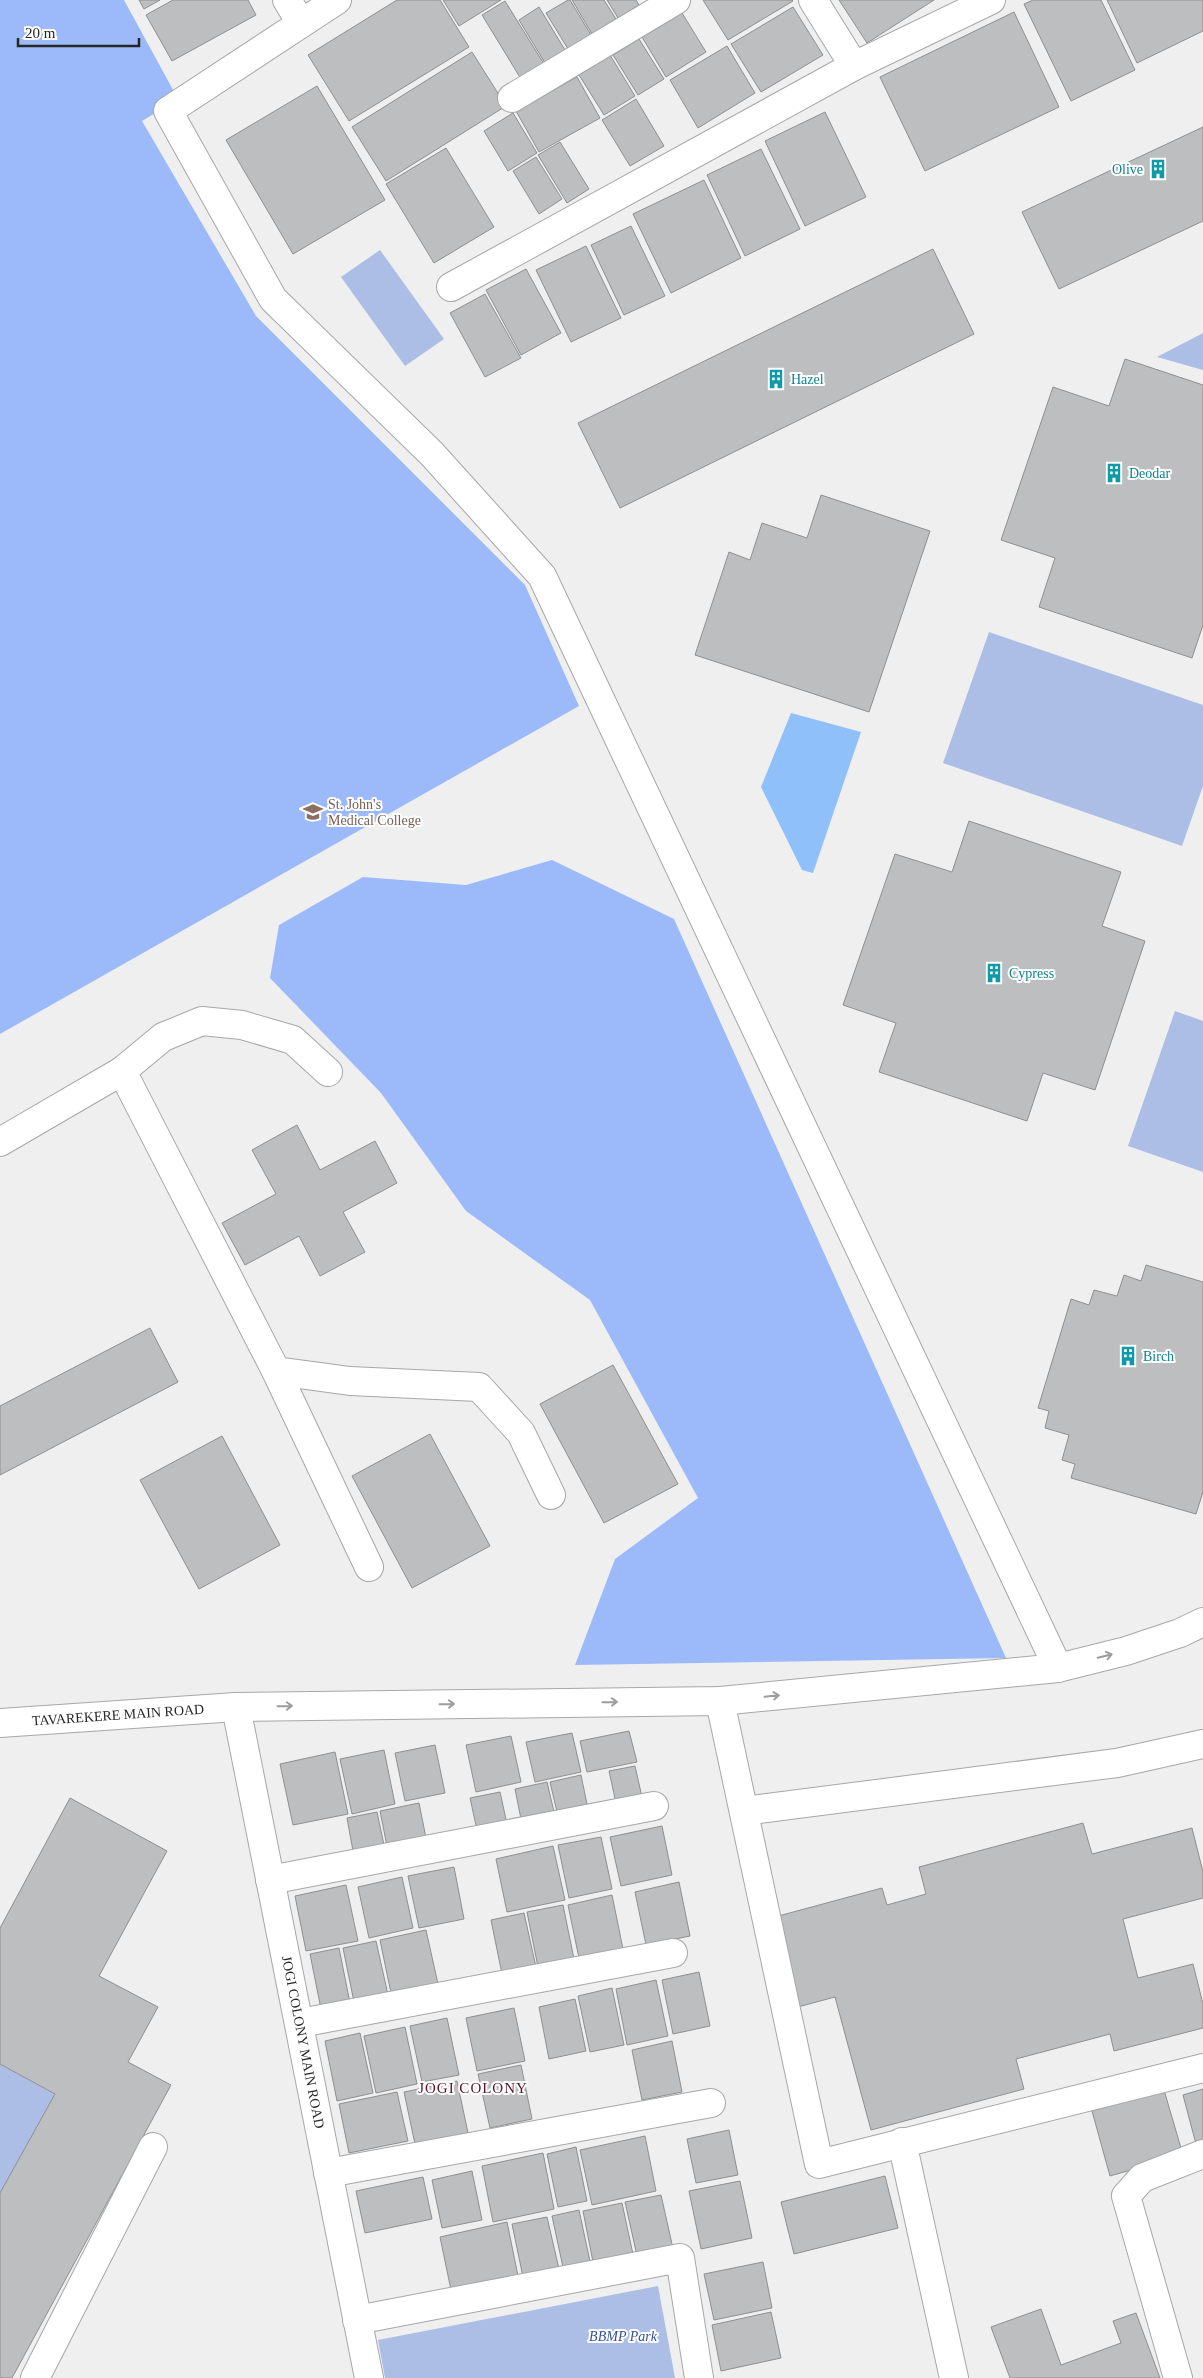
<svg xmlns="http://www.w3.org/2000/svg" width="1203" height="2378" font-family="'Times New Roman',serif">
<rect width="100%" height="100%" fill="#efeff0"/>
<!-- green -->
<g fill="#acbee5">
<path d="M380,250L444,339L405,366L341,277Z"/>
<path d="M1203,333V370L1157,357Z"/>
<path d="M989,632L1203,705V786L1182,846L943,763Z"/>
<path d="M1175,1011L1203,1021V1172L1128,1146Z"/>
<path d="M0,2064L55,2094L0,2194Z"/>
<path d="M658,2286L675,2378H385L378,2340Z"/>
</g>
<!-- forest -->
<g fill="#9cbafa">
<path d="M0,0H124L178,99L142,121L256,316L525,585L579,706L0,1034Z"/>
<path d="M552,860L674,919L1006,1658L575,1665L615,1559L698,1498L590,1300L466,1211L381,1093L270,978L279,925L363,877L466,885Z"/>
</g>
<!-- water -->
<path fill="#8fc0fa" d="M791,713L861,732L813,873L802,870L761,787Z"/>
<!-- building -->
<g fill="#bdbebf" stroke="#8f8f90">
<path d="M139,0H160L144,9Z"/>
<path d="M173,0H248L256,15L172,61L146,15Z"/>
<path d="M397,0H440L469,47L349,121L308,55Z"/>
<path d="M443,0H501L459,26Z"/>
<path d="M568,0H570L591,35L568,49L546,13Z"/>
<path d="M572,0H604L616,19L592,34Z"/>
<path d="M607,0H636L639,5L618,18Z"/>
<path d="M703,0H792L793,1L728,40Z"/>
<path d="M839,0H934L867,43Z"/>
<path d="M1033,0H1101L1135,70L1071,101L1024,4Z"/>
<path d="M1107,0H1203V31L1137,63Z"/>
<path d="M505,1L544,64L521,79L482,15Z"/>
<path d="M539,7L565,50L545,63L519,20Z"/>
<path d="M793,7L823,55L761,92L731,44Z"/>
<path d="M1014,12L1059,107L925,171L880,77Z"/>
<path d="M682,13L706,52L666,77L642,37Z"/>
<path d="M639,39L664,79L638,95L613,55Z"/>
<path d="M727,46L755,93L698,128L670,80Z"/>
<path d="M472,52L506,106L386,181L352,127Z"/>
<path d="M610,55L635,96L604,115L579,75Z"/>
<path d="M577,77L600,118L539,152L516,111Z"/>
<path d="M317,86L385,200L293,254L226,140Z"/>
<path d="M636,99L664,146L630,166L602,120Z"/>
<path d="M825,112L866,197L805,226L765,141Z"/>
<path d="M513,113L537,153L508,171L484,131Z"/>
<path d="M1203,127V221L1059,289L1022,212Z"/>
<path d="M560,142L589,189L567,203L538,155Z"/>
<path d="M446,148L494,227L434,263L386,184Z"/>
<path d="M761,149L800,229L745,256L707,175Z"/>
<path d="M536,157L562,199L539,214L513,171Z"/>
<path d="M704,180L741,258L671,293L633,214Z"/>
<path d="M631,226L665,296L624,315L591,245Z"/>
<path d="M586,246L621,318L571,342L536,270Z"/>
<path d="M933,249L974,334L620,508L578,423Z"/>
<path d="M526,269L561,333L521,355L486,290Z"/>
<path d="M485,294L521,358L485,377L450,313Z"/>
<path d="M1125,359L1203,385V625L1192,658L1039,607L1055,558L1001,540L1053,387L1109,406Z"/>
<path d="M821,495L930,531L869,712L695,655L729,552L750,560L762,523L807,538Z"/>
<path d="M969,821L1121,872L1102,926L1145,941L1095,1090L1043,1073L1027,1121L879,1072L896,1023L843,1005L895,854L952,872Z"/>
<path d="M297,1125L320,1170L375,1141L397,1183L343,1212L365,1252L320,1276L299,1236L245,1265L222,1223L276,1194L252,1150Z"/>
<path d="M1146,1265L1203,1282V1492L1196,1514L1071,1478L1075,1464L1062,1460L1069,1435L1045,1428L1049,1411L1038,1408L1071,1299L1089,1305L1094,1290L1117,1296L1124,1275L1141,1281Z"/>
<path d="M150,1328L178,1382L0,1475V1406Z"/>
<path d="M613,1365L678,1484L604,1523L540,1404Z"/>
<path d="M430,1434L490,1546L412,1588L352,1476Z"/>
<path d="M222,1436L280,1545L199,1589L140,1480Z"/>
<path d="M629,1731L637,1762L587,1772L580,1741Z"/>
<path d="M572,1733L581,1772L535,1782L526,1742Z"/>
<path d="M511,1736L521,1782L476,1792L466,1745Z"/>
<path d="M435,1745L445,1793L405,1801L395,1753Z"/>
<path d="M384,1750L395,1804L352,1814L340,1759Z"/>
<path d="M335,1752L348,1814L293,1825L280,1764Z"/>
<path d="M635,1766L642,1797L616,1803L609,1771Z"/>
<path d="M581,1775L588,1809L558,1816L550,1782Z"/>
<path d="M547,1782L555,1816L522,1824L515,1789Z"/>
<path d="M500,1792L507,1824L477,1830L470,1798Z"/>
<path d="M70,1798L167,1851L99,1976L158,2007L128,2062L171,2085L12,2378H0V2193L55,2094L0,2064V1928Z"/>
<path d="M419,1803L426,1838L387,1846L380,1811Z"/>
<path d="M377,1812L384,1845L353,1851L347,1818Z"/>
<path d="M1083,1823L1092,1854L1192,1828L1203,1872V1898L1123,1919L1138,1978L1193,1964L1203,2004V2028L1114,2051L1110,2034L1016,2059L1024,2089L871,2130L835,1997L794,2008L771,1918L882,1888L887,1905L926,1894L919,1867Z"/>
<path d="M662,1826L672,1875L621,1886L610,1837Z"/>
<path d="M601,1837L612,1889L569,1898L558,1845Z"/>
<path d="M553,1846L565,1900L507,1912L496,1859Z"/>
<path d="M454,1867L464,1919L419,1928L408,1876Z"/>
<path d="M402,1877L413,1928L369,1938L358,1887Z"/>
<path d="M679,1882L690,1936L646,1945L635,1892Z"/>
<path d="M346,1885L358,1941L306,1951L295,1896Z"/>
<path d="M612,1895L623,1949L579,1958L568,1905Z"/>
<path d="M563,1905L574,1959L538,1967L527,1912Z"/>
<path d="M524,1913L536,1967L502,1974L491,1920Z"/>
<path d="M426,1930L438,1984L391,1993L380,1940Z"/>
<path d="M376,1941L388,1995L354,2002L343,1948Z"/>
<path d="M339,1948L350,2003L321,2009L310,1954Z"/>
<path d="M699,1972L710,2026L673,2034L662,1980Z"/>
<path d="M656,1980L668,2036L627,2045L616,1989Z"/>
<path d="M612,1988L624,2045L590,2052L578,1996Z"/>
<path d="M575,1999L586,2051L549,2059L539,2007Z"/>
<path d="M514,2008L525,2061L477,2071L466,2018Z"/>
<path d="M447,2018L459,2075L422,2082L410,2026Z"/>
<path d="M405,2027L417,2084L376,2093L364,2036Z"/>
<path d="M360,2033L373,2093L337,2101L325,2041Z"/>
<path d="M672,2041L682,2092L642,2100L632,2050Z"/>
<path d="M521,2065L532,2119L490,2128L478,2074Z"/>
<path d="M457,2081L468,2133L415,2144L404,2092Z"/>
<path d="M1203,2089V2142L1196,2144L1183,2095Z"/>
<path d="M1164,2090L1183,2155L1110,2176L1092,2111Z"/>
<path d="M397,2092L408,2141L349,2153L339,2104Z"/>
<path d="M729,2130L738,2175L696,2183L687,2139Z"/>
<path d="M645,2136L656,2191L592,2205L580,2150Z"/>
<path d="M576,2147L587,2201L558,2207L547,2154Z"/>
<path d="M543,2153L554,2209L493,2222L482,2166Z"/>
<path d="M472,2171L482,2220L442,2228L432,2180Z"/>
<path d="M885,2176L898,2228L794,2254L781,2202Z"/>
<path d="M423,2177L432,2219L365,2233L356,2191Z"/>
<path d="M740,2181L752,2238L701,2249L689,2191Z"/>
<path d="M661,2195L674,2253L638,2260L625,2202Z"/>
<path d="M622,2203L634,2259L594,2267L583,2211Z"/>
<path d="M579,2210L591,2266L564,2272L552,2216Z"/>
<path d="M547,2217L559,2269L523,2277L512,2224Z"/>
<path d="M507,2222L518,2276L451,2290L440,2237Z"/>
<path d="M763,2262L772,2308L714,2320L704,2274Z"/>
<path d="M1041,2309L1061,2365L1121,2343L1113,2321L1136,2313L1160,2378H1010L991,2327Z"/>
<path d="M771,2312L781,2358L721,2371L712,2325Z"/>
</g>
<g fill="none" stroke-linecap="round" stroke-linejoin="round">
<defs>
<g id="minor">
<path d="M287,0L301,23"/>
<path d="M337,0L168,111L273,299L432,454L542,576L1058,1668"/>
<path d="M813,0L854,66"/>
<path d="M512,98L676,0"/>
<path d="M451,287L854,66L991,0"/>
<path d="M122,1071L163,1037L202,1021L242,1025L293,1040L328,1072"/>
<path d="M0,1142L122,1071L276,1371L350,1381L479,1387L521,1433L551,1495"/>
<path d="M276,1371L369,1567"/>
<path d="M720,1701L819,2164L1203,2068"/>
<path d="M236,1707L369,2378"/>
<path d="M744,1811L1117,1763L1203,1744"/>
<path d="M270,1880L654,1806"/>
<path d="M300,2023L673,1953"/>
<path d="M902,2142L954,2378"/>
<path d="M328,2173L711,2103"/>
<path d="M357,2320L680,2258L699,2378"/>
<path d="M35,2378L153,2147"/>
<path d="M1178,2378L1126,2196L1142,2178L1203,2154"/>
</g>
<path id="major" d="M0,1723L236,1707L720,1701L1058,1668L1126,1651L1180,1633L1203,1622"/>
</defs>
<!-- minor casing -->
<use href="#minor" stroke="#a6a7a8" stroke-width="30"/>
<!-- major casing -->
<use href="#major" stroke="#a6a7a8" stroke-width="30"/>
<!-- minor -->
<use href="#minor" stroke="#fff" stroke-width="28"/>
<!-- major -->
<use href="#major" stroke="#fff" stroke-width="28"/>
</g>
<!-- one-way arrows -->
<defs><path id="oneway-shaft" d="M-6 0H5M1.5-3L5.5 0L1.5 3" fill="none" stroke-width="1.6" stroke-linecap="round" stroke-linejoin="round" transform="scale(1.25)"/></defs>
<g stroke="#9d9d9d">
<use href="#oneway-shaft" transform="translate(1105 1656) rotate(-14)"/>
<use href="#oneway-shaft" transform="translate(772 1696) rotate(-6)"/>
<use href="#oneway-shaft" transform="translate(610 1702) rotate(-1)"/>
<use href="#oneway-shaft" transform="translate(447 1704) rotate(-1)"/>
<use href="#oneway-shaft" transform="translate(285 1706) rotate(-1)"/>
</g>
<!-- icons -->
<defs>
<symbol id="building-bare" viewBox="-9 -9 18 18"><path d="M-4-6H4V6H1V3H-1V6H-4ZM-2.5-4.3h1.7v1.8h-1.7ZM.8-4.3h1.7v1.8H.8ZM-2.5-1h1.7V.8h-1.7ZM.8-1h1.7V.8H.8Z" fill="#0f9aa8" stroke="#fff" stroke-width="2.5" paint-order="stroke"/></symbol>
<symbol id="university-bare" viewBox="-9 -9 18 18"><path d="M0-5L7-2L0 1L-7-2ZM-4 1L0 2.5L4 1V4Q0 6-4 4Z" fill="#8d6e63" stroke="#fff" stroke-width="2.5" paint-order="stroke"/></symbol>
</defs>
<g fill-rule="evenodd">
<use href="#building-bare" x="1144" y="155" width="28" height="28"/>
<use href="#building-bare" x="762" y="365" width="28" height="28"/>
<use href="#building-bare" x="1100" y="459" width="28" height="28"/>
<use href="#university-bare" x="299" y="798" width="28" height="28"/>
<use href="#building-bare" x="980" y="959" width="28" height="28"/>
<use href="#building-bare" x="1114" y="1342" width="28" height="28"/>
</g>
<g text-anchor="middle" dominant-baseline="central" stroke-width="4" stroke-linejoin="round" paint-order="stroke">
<!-- culture labels -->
<g font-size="14" fill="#0d838f" stroke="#fff" text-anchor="start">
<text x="1143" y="169" text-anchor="end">Olive</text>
<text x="791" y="379">Hazel</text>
<text x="1129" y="473">Deodar</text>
<text x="1009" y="973">Cypress</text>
<text x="1143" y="1356">Birch</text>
</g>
<!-- education labels -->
<g font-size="14" fill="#785e54" stroke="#fff" text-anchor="start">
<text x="328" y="804">St. John's<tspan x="328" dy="16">Medical College</tspan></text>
</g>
<!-- street labels -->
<g font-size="14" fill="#252626" stroke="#fff">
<text transform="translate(118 1715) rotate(-4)">TAVAREKERE MAIN ROAD</text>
<text transform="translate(303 2042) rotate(79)">JOGI COLONY MAIN ROAD</text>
</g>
<!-- park labels -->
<g font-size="14" font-style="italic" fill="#33519d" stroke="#fff">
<text x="623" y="2336">BBMP Park</text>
</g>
<!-- neighbourhood labels -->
<g font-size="15" letter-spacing="1" fill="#57142c" stroke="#fff">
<text x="473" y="2088">JOGI COLONY</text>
</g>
</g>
<!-- scale -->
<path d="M18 38v8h121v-8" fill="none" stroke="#252626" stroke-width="2.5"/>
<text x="25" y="38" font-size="15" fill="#252626" stroke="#ffffff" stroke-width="4" paint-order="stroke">20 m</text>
</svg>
